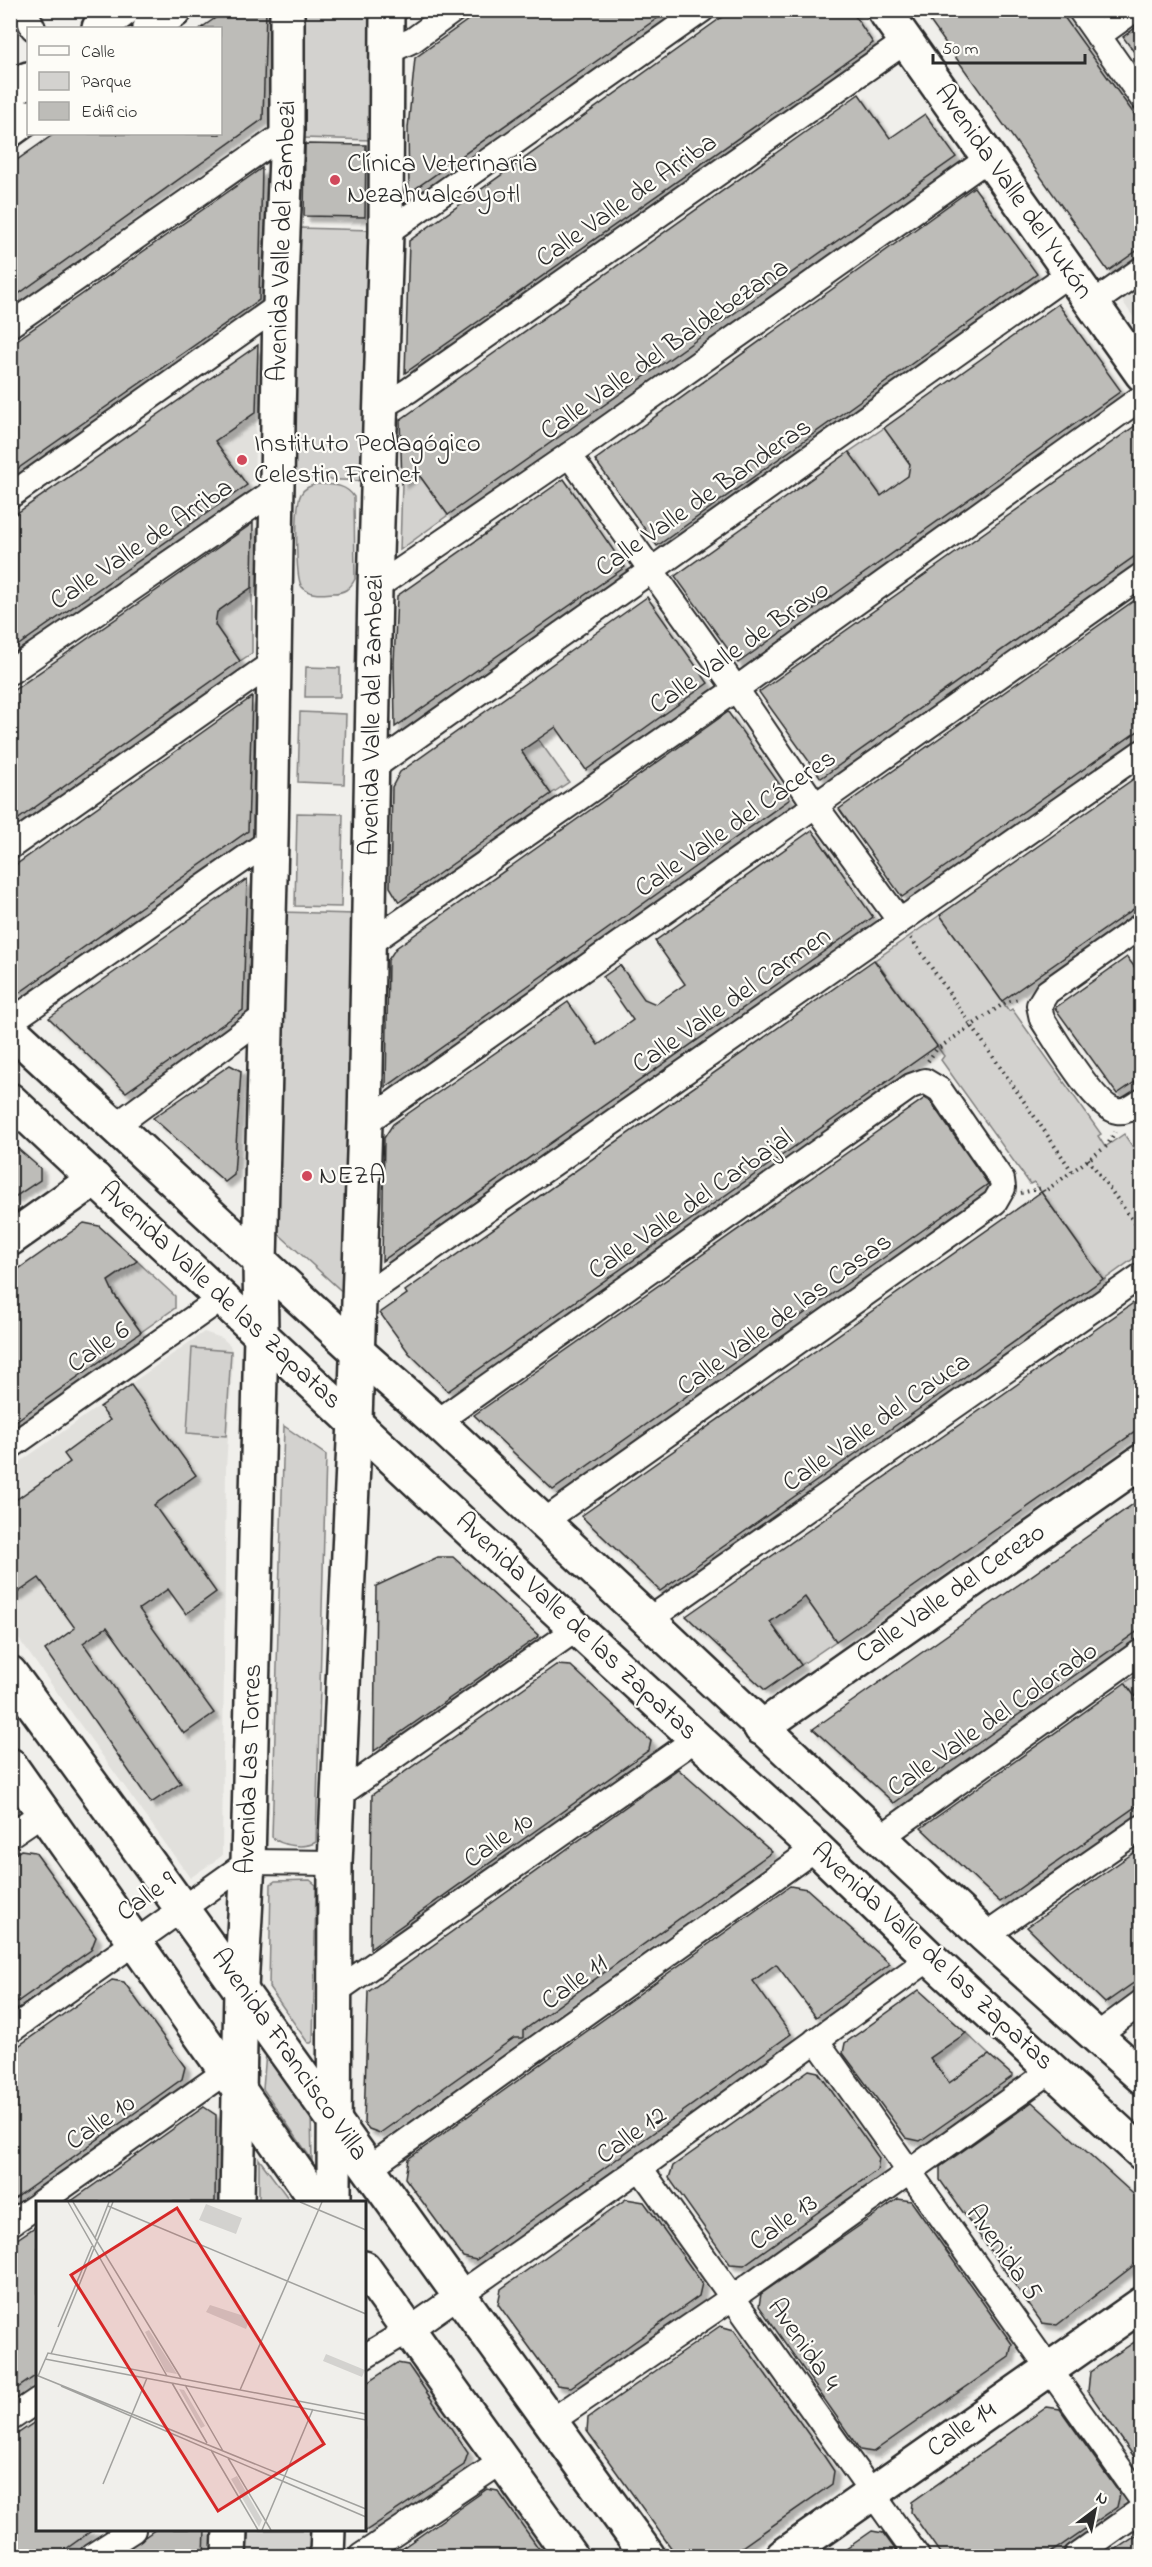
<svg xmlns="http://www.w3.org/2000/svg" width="1152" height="2567" font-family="'Indie Flower',sans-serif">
<defs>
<filter id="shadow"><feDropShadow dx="5.5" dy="5.5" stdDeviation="1.5" flood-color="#0004"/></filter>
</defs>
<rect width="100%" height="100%" fill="#f0efeb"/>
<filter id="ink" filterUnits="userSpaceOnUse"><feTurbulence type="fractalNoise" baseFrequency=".0167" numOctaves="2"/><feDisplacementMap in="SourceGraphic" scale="12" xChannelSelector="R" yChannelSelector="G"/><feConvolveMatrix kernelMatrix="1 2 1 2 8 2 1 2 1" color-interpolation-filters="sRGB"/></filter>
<g filter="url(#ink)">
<!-- built -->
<g fill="#e1e0dc">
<path d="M1141,285V328L1121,299Z"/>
<path d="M256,412L254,480L247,485L215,441Z"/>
<path d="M204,1332L222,1338L230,1345L233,1356L226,1468L222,1856L190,1878L11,1628L10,1469Z"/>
</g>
<!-- green -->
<g fill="#d3d2cf" stroke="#7f7e7d" stroke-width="1.5">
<path d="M304,11H373L372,140L302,138Z"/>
<path d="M299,228L372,230L365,481L292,478Z"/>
<path d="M884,428L915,471L881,496L849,452Z"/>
<path d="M417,472L448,515L400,550L402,483Z"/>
<path d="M316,484C331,485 345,483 354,497L355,579C350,589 344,593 333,593C322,594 310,596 302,587C295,578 295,504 301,494C304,488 310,486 316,484Z"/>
<path d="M252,587V653L240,661L209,618Z"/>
<path d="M306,667L340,668V697H305Z"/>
<path d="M300,712L346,714L344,784L298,782Z"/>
<path d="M538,739L569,782L551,794L521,751Z"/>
<path d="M297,813L343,814L341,907L295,906Z"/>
<path d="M281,912L355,914L347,1296L271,1227Z"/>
<path d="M940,915L1009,1011L1012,1009L1101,1134L1098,1136L1105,1147L1124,1134L1141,1159V1187L1137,1191L1141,1198V1253L1104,1280L1034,1182L1030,1184L941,1060L944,1056L875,960Z"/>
<path d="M137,1261L175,1296V1308L141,1332L106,1283Z"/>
<path d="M192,1348L231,1351L226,1436L187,1433Z"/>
<path d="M284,1426L326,1455L316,1842C305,1849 281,1846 272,1837Z"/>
<path d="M805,1597L836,1641L801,1665L770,1622Z"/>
<path d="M1141,1672V1706L1125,1683Z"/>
<path d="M310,1880L316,1885L313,2041L311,2043H308L269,1987L271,1884L275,1881Z"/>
<path d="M966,2033L989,2055L949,2083L930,2058Z"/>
<path d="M266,2052L311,2115L312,2160L263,2089Z"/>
<path d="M259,2159L291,2202H259Z"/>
<path d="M248,2530H312L311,2556H247Z"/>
</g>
<!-- building -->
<g fill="#bdbcb8" stroke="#2b2b2b" stroke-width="1.5" filter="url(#shadow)">
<path d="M227,10H266L263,119L10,300V165L54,134H220V28H201Z"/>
<path d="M482,10H669L409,193L408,128L415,58Z"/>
<path d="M732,10H851L873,43L405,373L409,241Z"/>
<path d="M922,10H1059L1142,125V247L1108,271Z"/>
<path d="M1142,23V63L1123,37Z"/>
<path d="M859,94L890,138L925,114L956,157L448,515L417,472L402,483L400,420Z"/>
<path d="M305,144L366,145L365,217L304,216Z"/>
<path d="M262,168L259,300L10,474V345Z"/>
<path d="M974,187L1037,274L657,546L595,460Z"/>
<path d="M1058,304L1121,391L738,663L675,576L849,452L881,496L898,483L908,476L910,464L884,428Z"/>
<path d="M258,345L256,412L215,441L247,485L10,651V518Z"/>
<path d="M1142,421V551L821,778L759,692Z"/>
<path d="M564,479L625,567L395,727L394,663L397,596Z"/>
<path d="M253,523L252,587L217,612L215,625L240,661L10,825V693Z"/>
<path d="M1142,595V728L902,897L839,809Z"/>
<path d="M647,597L708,683L586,770L556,727L521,751L551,794L399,902L390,887L392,787L400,772Z"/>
<path d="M252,697L248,831L19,993L10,985V869Z"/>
<path d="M728,712L790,799L386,1087L388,960L396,948Z"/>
<path d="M1142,773V903L1002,1001L940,915Z"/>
<path d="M812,830L873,917L382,1261L384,1138L393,1124L568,1002L598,1045L633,1020L603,977L620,965L644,999L656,1004L685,984L655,941Z"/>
<path d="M247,879L243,1010L126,1092L49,1018Z"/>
<path d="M1127,957L1142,977V1077L1117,1094L1055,1008Z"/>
<path d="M874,960L937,1046L448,1391L409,1353L380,1313L407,1294L405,1291Z"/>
<path d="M230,1065L241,1071L234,1175L225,1182L153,1118Z"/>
<path d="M925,1098L930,1101L988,1184L879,1261L553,1490L474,1415Z"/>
<path d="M10,1142L40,1168V1180L10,1200Z"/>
<path d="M1041,1192L1103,1279L956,1383L660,1591L581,1516Z"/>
<path d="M84,1223L99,1226L137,1261L108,1281L114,1294L141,1332L10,1425V1275Z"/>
<path d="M1142,1297V1427L836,1641L805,1597L770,1622L801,1665L765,1690L686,1616Z"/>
<path d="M131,1385L196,1475L154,1505L216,1592L186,1614L168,1589L139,1609L214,1713L184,1734L107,1627L83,1643L181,1783L151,1803L45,1650L75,1628L39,1578L10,1598V1504L70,1462L64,1454L110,1420L100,1407Z"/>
<path d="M1142,1498V1628L1001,1727L894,1803L813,1729Z"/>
<path d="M438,1557H453L539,1636L374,1751L376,1586Z"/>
<path d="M556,1665L571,1666L651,1741L649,1750L370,1948L372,1795Z"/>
<path d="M1125,1683L1142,1706V1802L1000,1902L921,1828Z"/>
<path d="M678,1769L772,1852L523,2031V2038H514L380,2133L369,2129L364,2123L368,1992Z"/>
<path d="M1142,1847V1977L1105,2003L1027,1927Z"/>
<path d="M21,1850L35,1852L96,1937L91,1950L10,2007V1857Z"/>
<path d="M790,1886L807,1889L890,1964L816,2017L776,1964L753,1981L791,2034L476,2260L463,2257L405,2178L408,2159Z"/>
<path d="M112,1980L124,1982L185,2067L182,2079L10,2202V2052Z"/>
<path d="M919,1990L966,2033L930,2058L949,2083L989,2055L1013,2076L920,2141L906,2138L843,2053L845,2043Z"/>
<path d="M809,2070L818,2072L879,2158L877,2170L744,2265L730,2264L669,2178L673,2166Z"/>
<path d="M1032,2102L1142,2202V2259L1057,2325L1042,2323L940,2180V2167Z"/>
<path d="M204,2107L216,2115L215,2202H70Z"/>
<path d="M626,2199L644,2202L702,2283L699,2296L571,2387L557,2385L498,2304L501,2289Z"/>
<path d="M898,2199L911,2201L1012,2344L1009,2357L873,2452L860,2450L759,2306L761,2294Z"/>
<path d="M38,2225V2374L10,2393V2244Z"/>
<path d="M720,2326L734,2330L824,2456L834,2471L832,2484L729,2556H677L587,2431L588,2418Z"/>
<path d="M1142,2337V2468L1088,2391L1090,2372Z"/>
<path d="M397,2363L408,2365L468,2453L464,2465L364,2532V2385Z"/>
<path d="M1047,2407L1060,2409L1120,2494L1117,2507L1046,2556H942L911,2512L912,2502Z"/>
<path d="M38,2420V2529H94L56,2556H15L10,2550V2439Z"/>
<path d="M487,2489L498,2491L544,2556H391Z"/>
<path d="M156,2529H205L204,2556H118Z"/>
<path d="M872,2531L883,2533L900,2556H836Z"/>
<path d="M1142,2532V2556H1106Z"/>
</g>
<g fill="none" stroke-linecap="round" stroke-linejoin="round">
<defs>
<g id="street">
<path d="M25,10L33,28"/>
<path d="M1080,10L1142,98"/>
<path d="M1098,36L1134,10"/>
<path d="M387,52L413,40L454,10"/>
<path d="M386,233L702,10"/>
<path d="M1092,304L1142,269"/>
<path d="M10,325L287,132"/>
<path d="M381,407L408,391L906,41"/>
<path d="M569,455L736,689L815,805L899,920"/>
<path d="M10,496L280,305"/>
<path d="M375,588L569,455L989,158"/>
<path d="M10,672L277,489"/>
<path d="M371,769L1070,273"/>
<path d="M10,847L274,662"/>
<path d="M1142,925L1047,992L1039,1005L1042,1019C1055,1039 1095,1107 1117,1111C1126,1113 1134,1106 1142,1101"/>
<path d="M370,943L736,689L1142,397"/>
<path d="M10,1022L271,840"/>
<path d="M365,1123L1142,575"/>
<path d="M114,1127L266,1015"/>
<path d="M358,1300L1142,752"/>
<path d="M437,1422L911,1086L925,1081L940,1090L1002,1180L1003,1188L995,1202L543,1522"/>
<path d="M10,1447L222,1298"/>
<path d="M647,1621L1142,1275"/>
<path d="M338,1796L578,1628"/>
<path d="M10,1835L44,1812"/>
<path d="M880,1838L1142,1651"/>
<path d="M985,1936L1142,1827"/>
<path d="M335,1992L697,1738"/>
<path d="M10,2031L248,1862L335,1863"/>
<path d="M1096,2036L1142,2002"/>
<path d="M816,2040L1142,2500"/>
<path d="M369,2168L816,1848"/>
<path d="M640,2168L917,2556"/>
<path d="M41,2202L225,2072"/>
<path d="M10,2224L38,2205"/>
<path d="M364,2357L409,2330L640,2168L930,1958"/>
<path d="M10,2419L38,2400"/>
<path d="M550,2422L732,2298L1052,2070"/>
<path d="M92,2556L133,2530"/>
<path d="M361,2556L504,2460"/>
<path d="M1076,2556L1142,2509"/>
</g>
<g id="secondary">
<path d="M884,10L1142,374"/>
<path d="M99,28L123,10"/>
<path d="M150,28L175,10"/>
<path d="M10,92L28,79"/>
<path d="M10,130L28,117"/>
<path d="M10,1029L358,1352L437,1422L985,1936L1142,2077"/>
<path d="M10,1100L477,1537L816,1848L930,1958L1142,2153"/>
<path d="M10,1239L95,1179"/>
<path d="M10,1673C226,1965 434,2263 648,2556"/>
<path d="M761,1728L1142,1461"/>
<path d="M10,1765L318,2202"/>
<path d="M237,2202L241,1988L248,1862L261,1335L260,1261L271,840L280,305L287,132V10"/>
<path d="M334,2202L335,1863L355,1420L365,1123L375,588L386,233L387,10"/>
<path d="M364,2268L571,2556"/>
<path d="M229,2556L230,2530"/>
<path d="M327,2556L328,2530"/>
<path d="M783,2556L1142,2304"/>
</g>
</defs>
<!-- street casing -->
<use href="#street" stroke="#2b2b2b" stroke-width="28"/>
<!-- secondary casing -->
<use href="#secondary" stroke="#2b2b2b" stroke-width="38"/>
<!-- path -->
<g stroke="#2b2b2b" stroke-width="4" stroke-dasharray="1.5 4.5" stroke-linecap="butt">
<path d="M911,938L1072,1171"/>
<path d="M928,1061L936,1050L1006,1002L1019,999"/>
<path d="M1088,1159L1142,1233"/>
<path d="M1021,1193L1042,1188L1044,1192L1107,1146L1115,1132"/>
</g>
<!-- street -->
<use href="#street" stroke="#fdfcf7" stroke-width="24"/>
<!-- secondary -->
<use href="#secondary" stroke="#fdfcf7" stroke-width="33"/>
</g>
</g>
<!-- markers -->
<g fill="#d1495b" stroke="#fdfcf7" stroke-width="2">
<circle cx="335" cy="180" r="6"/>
<circle cx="242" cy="460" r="6"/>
<circle cx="307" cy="1176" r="6"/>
</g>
<g text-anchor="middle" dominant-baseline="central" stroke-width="4.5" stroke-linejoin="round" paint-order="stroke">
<!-- poi labels -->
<g font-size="27" fill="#2b2b2b" stroke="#fdfcf7" text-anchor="start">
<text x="347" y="164">Clínica Veterinaria<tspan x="347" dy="31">Nezahualcóyotl</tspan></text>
<text x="254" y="444">Instituto Pedagógico<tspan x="254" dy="31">Celestin Freinet</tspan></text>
<text x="319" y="1176">NEZA</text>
</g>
<!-- street labels -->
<g font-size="27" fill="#2b2b2b" stroke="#fdfcf7">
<text transform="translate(1013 192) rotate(55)">Avenida Valle del Yukón</text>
<text transform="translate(627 201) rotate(-35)">Calle Valle de Arriba</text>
<text transform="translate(283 241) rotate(-88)">Avenida Valle del Zambezi</text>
<text transform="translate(665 350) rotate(-35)">Calle Valle del Baldebezana</text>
<text transform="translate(704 498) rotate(-35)">Calle Valle de Banderas</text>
<text transform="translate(142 545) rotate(-34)">Calle Valle de Arriba</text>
<text transform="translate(740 648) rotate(-35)">Calle Valle de Bravo</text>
<text transform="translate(373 715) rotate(-89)">Avenida Valle del Zambezi</text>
<text transform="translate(736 824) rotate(-35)">Calle Valle del Cáceres</text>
<text transform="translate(732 1001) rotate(-35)">Calle Valle del Carmen</text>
<text transform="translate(691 1205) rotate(-35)">Calle Valle del Carbajal</text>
<text transform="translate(220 1296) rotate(43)">Avenida Valle de las Zapatas</text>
<text transform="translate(785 1315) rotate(-36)">Calle Valle de las Casas</text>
<text transform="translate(99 1348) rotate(-35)">Calle 6</text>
<text transform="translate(877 1423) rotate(-35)">Calle Valle del Cauca</text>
<text transform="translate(951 1594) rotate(-35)">Calle Valle del Cerezo</text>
<text transform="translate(576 1627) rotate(43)">Avenida Valle de las Zapatas</text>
<text transform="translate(993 1720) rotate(-35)">Calle Valle del Colorado</text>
<text transform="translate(250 1769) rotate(-88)">Avenida Las Torres</text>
<text transform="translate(499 1841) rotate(-35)">Calle 10</text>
<text transform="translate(147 1897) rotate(-36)">Calle 9</text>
<text transform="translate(932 1957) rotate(43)">Avenida Valle de las Zapatas</text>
<text transform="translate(575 1983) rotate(-36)">Calle 11</text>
<text transform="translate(289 2055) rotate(55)">Avenida Francisco Villa</text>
<text transform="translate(101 2123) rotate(-35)">Calle 10</text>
<text transform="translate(632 2136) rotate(-36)">Calle 12</text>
<text transform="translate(784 2223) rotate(-36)">Calle 13</text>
<text transform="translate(1003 2253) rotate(55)">Avenida 5</text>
<text transform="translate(803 2345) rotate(55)">Avenida 4</text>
<text transform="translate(962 2430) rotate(-35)">Calle 14</text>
</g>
</g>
<!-- overview -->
<g transform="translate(36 2201)">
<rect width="330" height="330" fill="#f0efeb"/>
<path d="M170,3L206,17L200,33L163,19ZM174,104L208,115L213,120L210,128L170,111ZM113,129L141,173L130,171L109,131ZM290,153L329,169L326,176L287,160ZM143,188L148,189L169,225L165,227ZM201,275L226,319L223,326L195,278Z" fill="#d3d2cf"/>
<path fill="none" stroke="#a1a19e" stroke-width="1.5" d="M32,1L131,175M37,1L145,177M264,1L330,29M72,5L330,113M59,37L73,1M22,126L56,45M15,153L77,1M9,158L330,219M0,174L330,308M2,175L12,152L330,213M136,182L171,242M149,184L187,250M25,185L330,316M204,189L286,1M175,249L222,329M192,257L235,329M67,283L111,177M226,329L277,208"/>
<path fill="#d62828" fill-opacity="0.15" stroke="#d62828" stroke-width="3" d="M141,7L288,243L182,310L35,74Z"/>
<rect width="330" height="330" fill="none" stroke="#2b2b2b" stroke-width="3"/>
</g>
<!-- margin -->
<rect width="1152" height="2567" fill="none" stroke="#fdfcf7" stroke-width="36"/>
<rect x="18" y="18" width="1116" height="2531" fill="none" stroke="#2b2b2b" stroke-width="2" filter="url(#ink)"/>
<!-- legend -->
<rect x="27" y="27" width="195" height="108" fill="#fdfcf7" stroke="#a9a8a5" stroke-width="1.5"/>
<rect x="39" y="46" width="30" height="9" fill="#fdfcf7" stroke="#a9a8a5" stroke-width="1.5"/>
<text x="81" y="57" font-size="18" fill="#2b2b2b">Calle</text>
<rect x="39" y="72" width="30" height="18" fill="#d3d2cf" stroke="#a9a8a5" stroke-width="1.5"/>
<text x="81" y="87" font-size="18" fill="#2b2b2b">Parque</text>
<rect x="39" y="102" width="30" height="18" fill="#bdbcb8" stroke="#a9a8a5" stroke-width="1.5"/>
<text x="81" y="117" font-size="18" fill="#2b2b2b">Edificio</text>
<!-- north arrow -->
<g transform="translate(1095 2510) rotate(32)" stroke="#fdfcf7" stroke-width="4.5" paint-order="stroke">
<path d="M0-4.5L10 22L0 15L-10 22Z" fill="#2b2b2b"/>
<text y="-9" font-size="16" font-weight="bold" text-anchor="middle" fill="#2b2b2b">N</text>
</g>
<!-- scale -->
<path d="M933 54v9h152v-9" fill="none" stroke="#2b2b2b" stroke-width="3"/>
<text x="942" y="54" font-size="18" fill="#2b2b2b" stroke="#fdfcf7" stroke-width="4.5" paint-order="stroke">50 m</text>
</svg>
